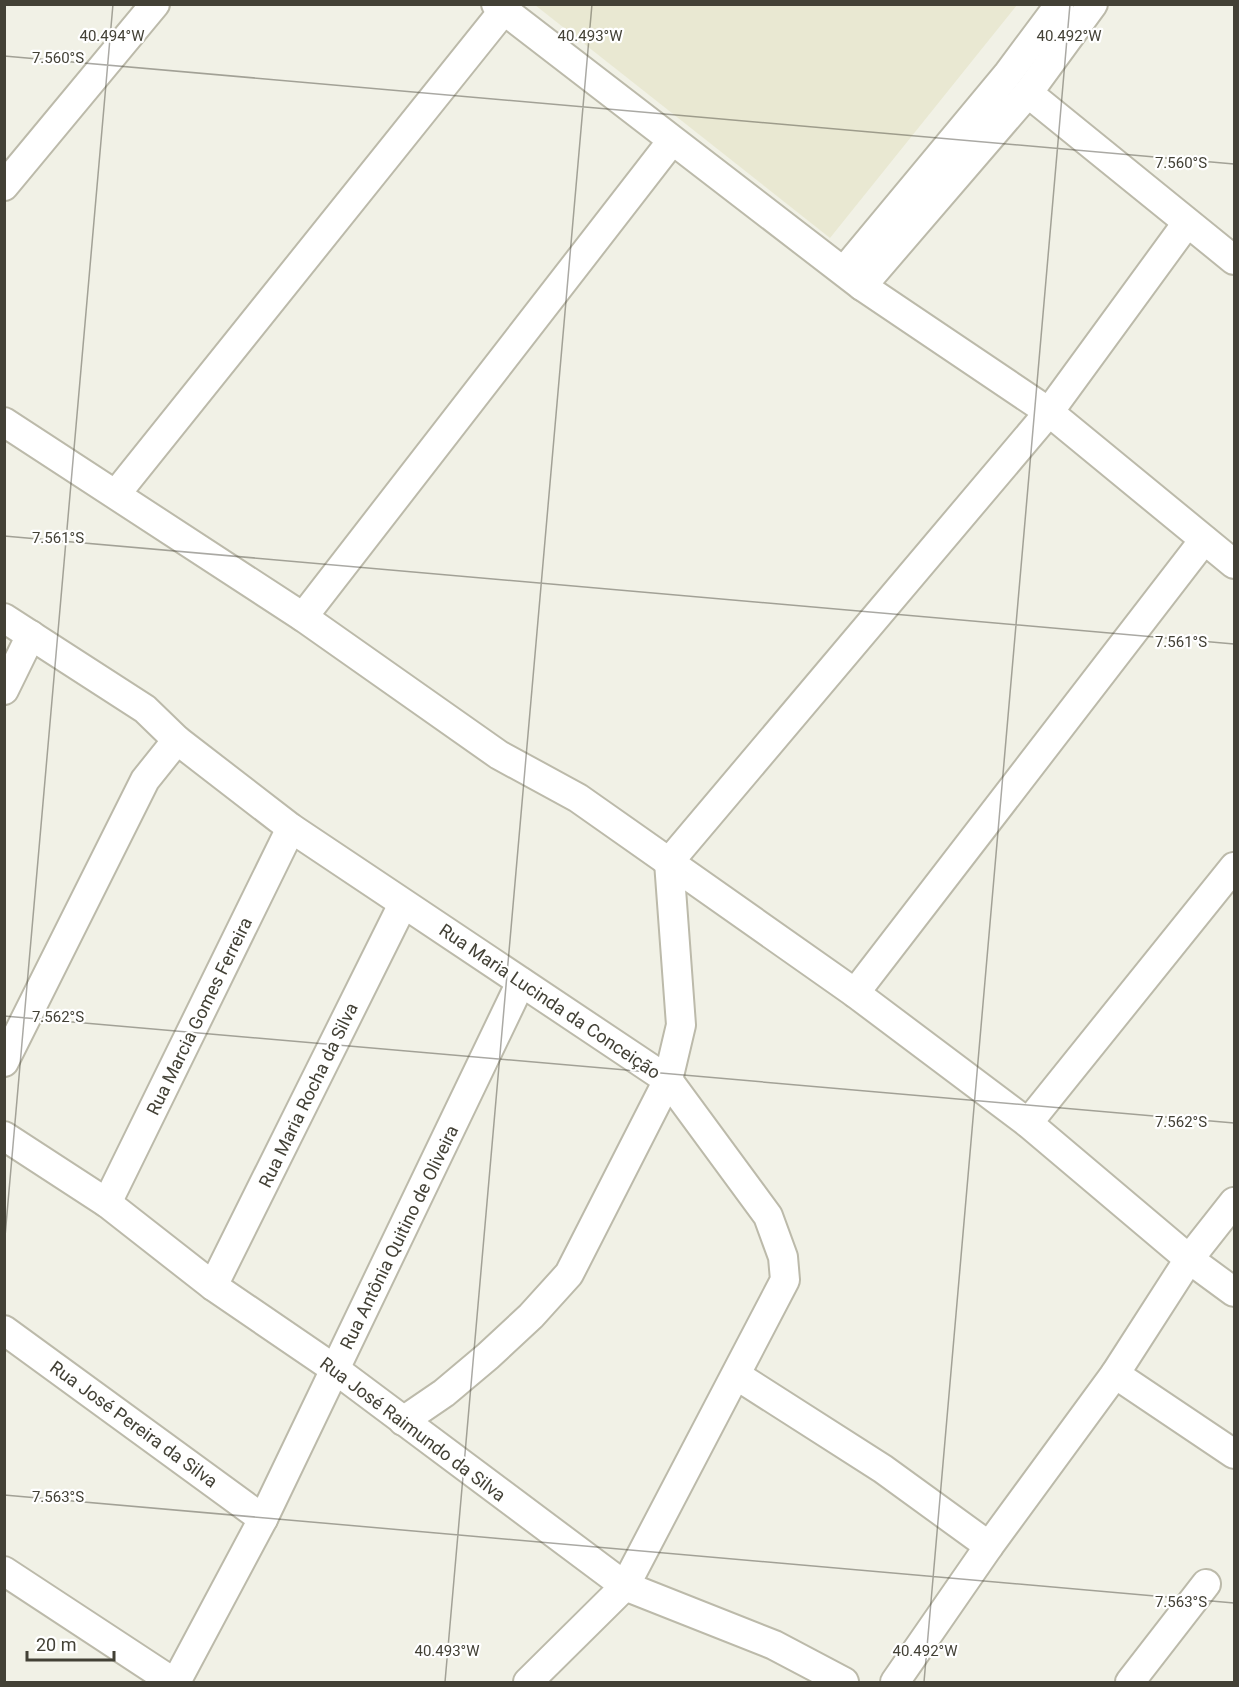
<svg xmlns="http://www.w3.org/2000/svg" width="1239" height="1687" font-family="Roboto,sans-serif">
<rect width="100%" height="100%" fill="#f1f1e6"/>
<!-- education -->
<path fill="#e9e8d2" d="M535,5H1017L830,238Z"/>
<g fill="none" stroke-linecap="round" stroke-linejoin="round">
<defs>
<g id="minor">
<path d="M496,4L862,286L1049,412L1234,564"/>
<path d="M1028,93L1234,260"/>
<path d="M4,186L155,4"/>
<path d="M844,271L1007,75L1060,4"/>
<path d="M862,286L1028,93L1093,4"/>
<path d="M4,422L303,617L499,755L578,798L855,993L1028,1123L1189,1259L1234,1292"/>
<path d="M116,494L504,10"/>
<path d="M303,617L671,142"/>
<path d="M4,618L145,709L177,740"/>
<path d="M4,690L31,635"/>
<path d="M855,993L1204,540"/>
<path d="M4,1062L145,780L177,740L291,828L668,1080L768,1216L783,1257L785,1280L625,1586L528,1682"/>
<path d="M1028,1123L1234,867"/>
<path d="M4,1136L107,1203L213,1286L336,1370L625,1586L774,1645L844,1682"/>
<path d="M107,1203L291,828"/>
<path d="M213,1286L403,904"/>
<path d="M4,1330L263,1519"/>
<path d="M1115,1374L1234,1454"/>
<path d="M736,1375L883,1469L989,1546"/>
<path d="M403,1421L444,1393L488,1356L531,1316L569,1274L668,1080L681,1025L669,862L1049,412L1187,223"/>
<path d="M4,1571L173,1682"/>
<path d="M176,1682L263,1519L521,982"/>
<path d="M895,1682L989,1546L1115,1374L1189,1259L1234,1202"/>
<path d="M1130,1682L1206,1584"/>
</g>
</defs>
<!-- minor casing -->
<use href="#minor" stroke="#bcbaaa" stroke-width="32"/>
<!-- minor -->
<use href="#minor" stroke="#fff" stroke-width="28"/>
</g>
<!-- ticks -->
<path fill="none" stroke="#434136" stroke-width="1.5" stroke-opacity="0.45" d="M4,56L1234,164M4,536L1234,644M4,1016L1234,1123M4,1248L113,4M4,1495L1234,1603M445,1682L592,4M924,1682L1070,4"/>
<g text-anchor="middle" dominant-baseline="central" stroke-width="4.5" stroke-linejoin="round" paint-order="stroke">
<!-- street labels -->
<g font-size="18" fill="#434136" stroke="#fff">
<text transform="translate(550 1001) rotate(34)">Rua Maria Lucinda da Conceição</text>
<text transform="translate(199 1016) rotate(-64)">Rua Marcia Gomes Ferreira</text>
<text transform="translate(308 1095) rotate(-64)">Rua Maria Rocha da Silva</text>
<text transform="translate(399 1237) rotate(-64)">Rua Antônia Quitino de Oliveira</text>
<text transform="translate(134 1424) rotate(36)">Rua José Pereira da Silva</text>
<text transform="translate(413 1429) rotate(37)">Rua José Raimundo da Silva</text>
</g>
</g>
<g font-size="15" text-anchor="middle" fill="#434136" stroke="#fff" stroke-width="4.5" stroke-linejoin="round" paint-order="stroke">
<text x="112" y="41">40.494°W</text>
<text x="590" y="41">40.493°W</text>
<text x="1069" y="41">40.492°W</text>
<text x="58" y="63">7.560°S</text>
<text x="1181" y="168">7.560°S</text>
<text x="58" y="543">7.561°S</text>
<text x="1181" y="647">7.561°S</text>
<text x="58" y="1022">7.562°S</text>
<text x="1181" y="1127">7.562°S</text>
<text x="58" y="1502">7.563°S</text>
<text x="1181" y="1607">7.563°S</text>
<text x="447" y="1656">40.493°W</text>
<text x="925" y="1656">40.492°W</text>
</g>
<!-- border -->
<rect width="1239" height="1687" fill="none" stroke="#434136" stroke-width="12"/>
<!-- scale -->
<path d="M27 1651v9h87v-9" fill="none" stroke="#434136" stroke-width="3"/>
<text x="36" y="1651" font-size="18" fill="#434136" stroke="#ffffff" stroke-width="4.5" paint-order="stroke">20 m</text>
</svg>
